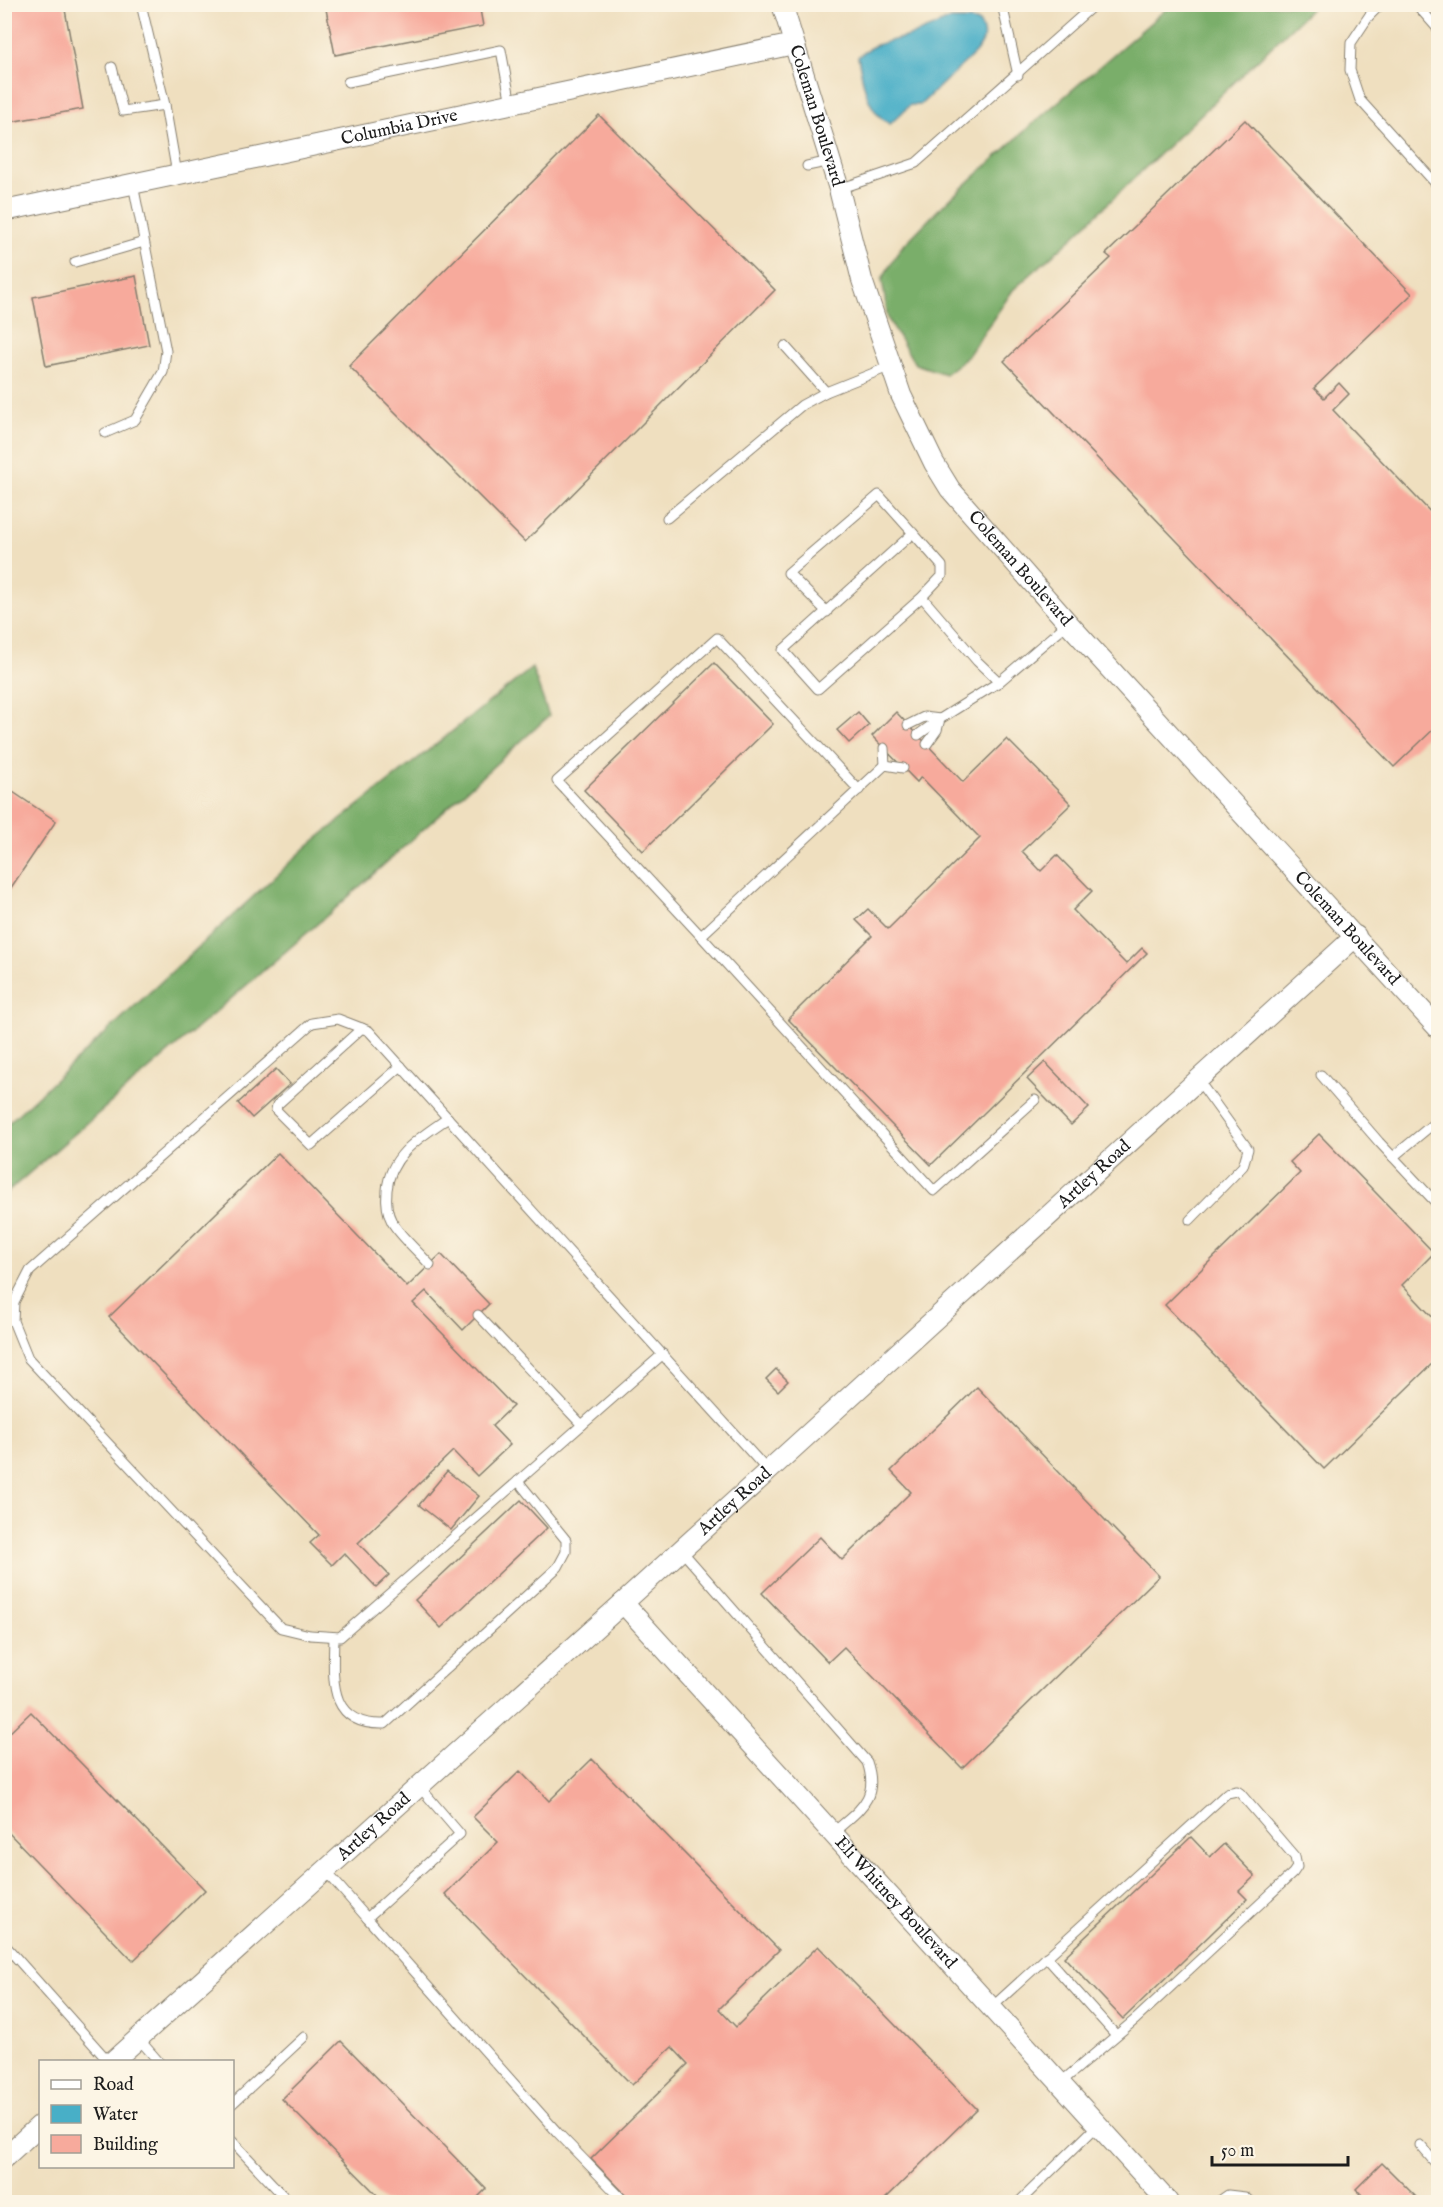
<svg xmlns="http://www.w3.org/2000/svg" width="1443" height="2207" font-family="'IM FELL English',serif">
<rect width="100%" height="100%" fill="#fcf5e5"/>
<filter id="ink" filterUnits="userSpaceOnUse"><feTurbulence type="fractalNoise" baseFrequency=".0167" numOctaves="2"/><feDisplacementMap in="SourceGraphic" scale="12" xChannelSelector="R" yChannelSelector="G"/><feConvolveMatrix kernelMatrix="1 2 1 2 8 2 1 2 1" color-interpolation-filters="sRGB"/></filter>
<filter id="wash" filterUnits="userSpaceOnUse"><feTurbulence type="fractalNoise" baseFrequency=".008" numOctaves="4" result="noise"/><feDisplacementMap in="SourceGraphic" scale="24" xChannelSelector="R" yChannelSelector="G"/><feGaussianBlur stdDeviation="1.35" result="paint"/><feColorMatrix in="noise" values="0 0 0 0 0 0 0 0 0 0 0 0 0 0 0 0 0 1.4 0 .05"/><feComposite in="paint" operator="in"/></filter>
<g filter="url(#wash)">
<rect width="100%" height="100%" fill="#efdfbf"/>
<!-- forest -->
<g fill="#7aae6a" stroke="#4b6543" stroke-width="1.5">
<path d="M1171,5H1315L1073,237L1013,290L967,357L945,374L915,364L888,319L882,279L900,249L939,209L1029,127Z"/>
<path d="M532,668L549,716L337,907L5,1194V1126L309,845Z"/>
</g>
<!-- water -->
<path fill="#48afc7" stroke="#326672" stroke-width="1.5" d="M949,20H970L979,22C987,35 984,42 975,53L920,105H910L890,124C866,112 863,81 858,57C873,42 890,42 909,36C923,32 936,25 949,20Z"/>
<g id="blocks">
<!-- building -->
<g fill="#f7aa9c">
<path d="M4,4H64L83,109L4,123Z"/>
<path d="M325,4H479L483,26L335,55Z"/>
<path d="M599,115L775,290L525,542L349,366Z"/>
<path d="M1245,120L1412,294L1314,388L1324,398L1339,383L1349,394L1333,410L1438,520V725L1394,767L1004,361L1111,258L1106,254Z"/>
<path d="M136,276L149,345L46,366L33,297Z"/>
<path d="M714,663L773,724L643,851L584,790Z"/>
<path d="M858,712L869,725L849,743L837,730Z"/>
<path d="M896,712L963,782L1007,739L1071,804L1022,851L1041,871L1057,855L1092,891L1073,910L1126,964L1142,948L1147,953L931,1165L788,1019L872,936L856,920L868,909L888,929L980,838L921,777L917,782L872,736Z"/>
<path d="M4,786L56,821L4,898Z"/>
<path d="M1045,1062L1089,1108L1071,1125L1027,1079Z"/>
<path d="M276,1069L290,1084L252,1118L238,1103Z"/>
<path d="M1319,1134L1434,1253L1402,1285L1438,1323V1358L1324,1469L1165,1305L1300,1173L1290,1162Z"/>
<path d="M278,1153L407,1287L441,1254L489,1304L463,1330L426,1291L413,1303L513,1406L492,1426L510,1445L477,1476L453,1451L358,1543L389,1575L376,1587L344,1553L332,1565L310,1543L319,1535L109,1317Z"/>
<path d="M776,1369L788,1381L778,1391L766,1379Z"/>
<path d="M977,1387L1159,1576L962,1768L844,1647L828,1662L762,1593L820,1537L842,1560L911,1492L891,1471Z"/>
<path d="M447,1471L479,1496L451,1530L419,1505Z"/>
<path d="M521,1500L547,1528L441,1628L415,1600Z"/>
<path d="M31,1712L205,1890L133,1961L4,1828V1738Z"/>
<path d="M592,1759L779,1950L719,2009L736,2027L818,1946L977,2109L882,2202H633L591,2159L688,2064L672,2047L632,2085L445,1894L498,1842L473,1817L520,1771L549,1801Z"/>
<path d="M1191,1837L1210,1857L1224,1844L1255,1876L1239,1891L1247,1899L1123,2019L1064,1957Z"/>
<path d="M341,2041L486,2189L473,2202H384L282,2099Z"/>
<path d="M1382,2163L1421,2202H1369L1356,2189Z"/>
</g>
</g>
</g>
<g filter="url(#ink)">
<use href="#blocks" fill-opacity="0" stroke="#867e6e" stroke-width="1.5"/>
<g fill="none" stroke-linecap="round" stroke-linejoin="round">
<defs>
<g id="lane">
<path d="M141,4L165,105L177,174"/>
<path d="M1002,4L1018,75"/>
<path d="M1381,4L1369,16L1351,43L1350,70L1360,100L1438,186"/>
<path d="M1416,4L1438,29"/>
<path d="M112,67L123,111L165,105"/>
<path d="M348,82L501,50L511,104"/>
<path d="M807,166L831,161"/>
<path d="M839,189L916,163L1095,4"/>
<path d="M75,262L144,242"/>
<path d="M785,346L826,392"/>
<path d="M105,433L135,420L163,372L166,351L133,184"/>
<path d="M667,518L802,405L826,392L891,366"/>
<path d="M922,597L942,576V566L913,533L783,650L818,689L922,597L977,661L999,682L1068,623"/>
<path d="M827,612L788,573L879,495L913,533"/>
<path d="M908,725L924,717L940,719"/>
<path d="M918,735L940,719"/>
<path d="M927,744L937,730L940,719L999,682"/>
<path d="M884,748L885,765"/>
<path d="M903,768L885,765L701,936L934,1191L1035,1100"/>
<path d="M701,936L557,781L717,638L859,790"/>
<path d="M362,1028L277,1105L276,1110L311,1145L401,1066"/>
<path d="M1321,1075L1379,1142L1438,1205"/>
<path d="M1393,1157L1438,1120"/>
<path d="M1190,1220L1243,1166L1248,1149L1198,1080"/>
<path d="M430,1265C419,1252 400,1236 392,1222C387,1213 386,1200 387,1190C390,1154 421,1137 448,1118"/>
<path d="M478,1315L582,1425"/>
<path d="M663,1354L340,1637L310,1635L281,1628L28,1358L13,1321L14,1302L30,1271L312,1023L338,1019L369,1031L768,1471"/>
<path d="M681,1550L867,1762C880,1800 858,1810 833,1833"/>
<path d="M334,1637C333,1679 327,1726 385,1724L558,1567L566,1552V1540L518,1481"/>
<path d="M325,1870L367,1918L460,1834L419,1786"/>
<path d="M367,1918L557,2132L625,2202"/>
<path d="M4,1944L109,2062"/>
<path d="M1046,1957L1116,2035"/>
<path d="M991,2008L1227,1793L1237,1791L1240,1793L1295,1857L1297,1867L1293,1873L1136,2019L1060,2083"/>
<path d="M138,2038L159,2062"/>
<path d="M232,2104L304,2037"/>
<path d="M232,2141L289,2202"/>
<path d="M1420,2145L1438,2166"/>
<path d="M1019,2202L1098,2125"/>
<path d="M1218,2202L1228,2195L1245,2197L1250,2202"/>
</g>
<g id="street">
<path id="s1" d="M782,4L839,189L862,280L901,395L934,463L950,489L1068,623L1438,1028"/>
<path id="s2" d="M4,211L794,44"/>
<path id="s3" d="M623,1603L1168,2202"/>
<path id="s4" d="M112,2062L623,1603L1356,936"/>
<path d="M4,2158L40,2125"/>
</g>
</defs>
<!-- lane casing -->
<use href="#lane" stroke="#867e6e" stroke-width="11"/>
<!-- street casing -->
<use href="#street" stroke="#867e6e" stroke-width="22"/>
<!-- lane -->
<use href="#lane" stroke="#fff" stroke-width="9"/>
<!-- street -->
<use href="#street" stroke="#fff" stroke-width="20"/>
</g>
</g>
<g text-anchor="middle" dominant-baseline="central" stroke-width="6" stroke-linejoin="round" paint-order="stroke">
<!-- street labels -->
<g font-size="18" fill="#1c1c1c" stroke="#fcf5e5">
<text stroke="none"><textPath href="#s1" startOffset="117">Coleman Boulevard</textPath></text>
<text stroke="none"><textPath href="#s2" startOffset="404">Columbia Drive</textPath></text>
<text stroke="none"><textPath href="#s1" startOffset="621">Coleman Boulevard</textPath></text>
<text stroke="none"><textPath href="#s1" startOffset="1107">Coleman Boulevard</textPath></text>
<text stroke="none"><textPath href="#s4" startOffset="1324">Artley Road</textPath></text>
<text stroke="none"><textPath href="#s4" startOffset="838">Artley Road</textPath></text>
<text stroke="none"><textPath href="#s4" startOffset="352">Artley Road</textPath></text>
<text stroke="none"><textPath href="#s3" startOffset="405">Eli Whitney Boulevard</textPath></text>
</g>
</g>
<!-- margin -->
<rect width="1443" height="2207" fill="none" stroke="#fcf5e5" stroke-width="24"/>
<!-- legend -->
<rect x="39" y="2060" width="195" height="108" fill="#fcf5e5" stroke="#a29e95" stroke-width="1.5"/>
<rect x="51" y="2080" width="30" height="9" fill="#ffffff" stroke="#a29e95" stroke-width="1.5"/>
<text x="93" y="2090" font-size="18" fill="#1c1c1c">Road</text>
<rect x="51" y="2105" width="30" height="18" fill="#48afc7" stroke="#a29e95" stroke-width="1.5"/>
<text x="93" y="2120" font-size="18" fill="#1c1c1c">Water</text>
<rect x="51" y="2135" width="30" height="18" fill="#f7aa9c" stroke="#a29e95" stroke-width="1.5"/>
<text x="93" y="2150" font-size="18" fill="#1c1c1c">Building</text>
<!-- scale -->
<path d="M1212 2156v9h136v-9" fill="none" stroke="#1c1c1c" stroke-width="3"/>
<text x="1221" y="2156" font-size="18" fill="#1c1c1c" stroke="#fcf5e5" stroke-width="4.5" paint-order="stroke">50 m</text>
</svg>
